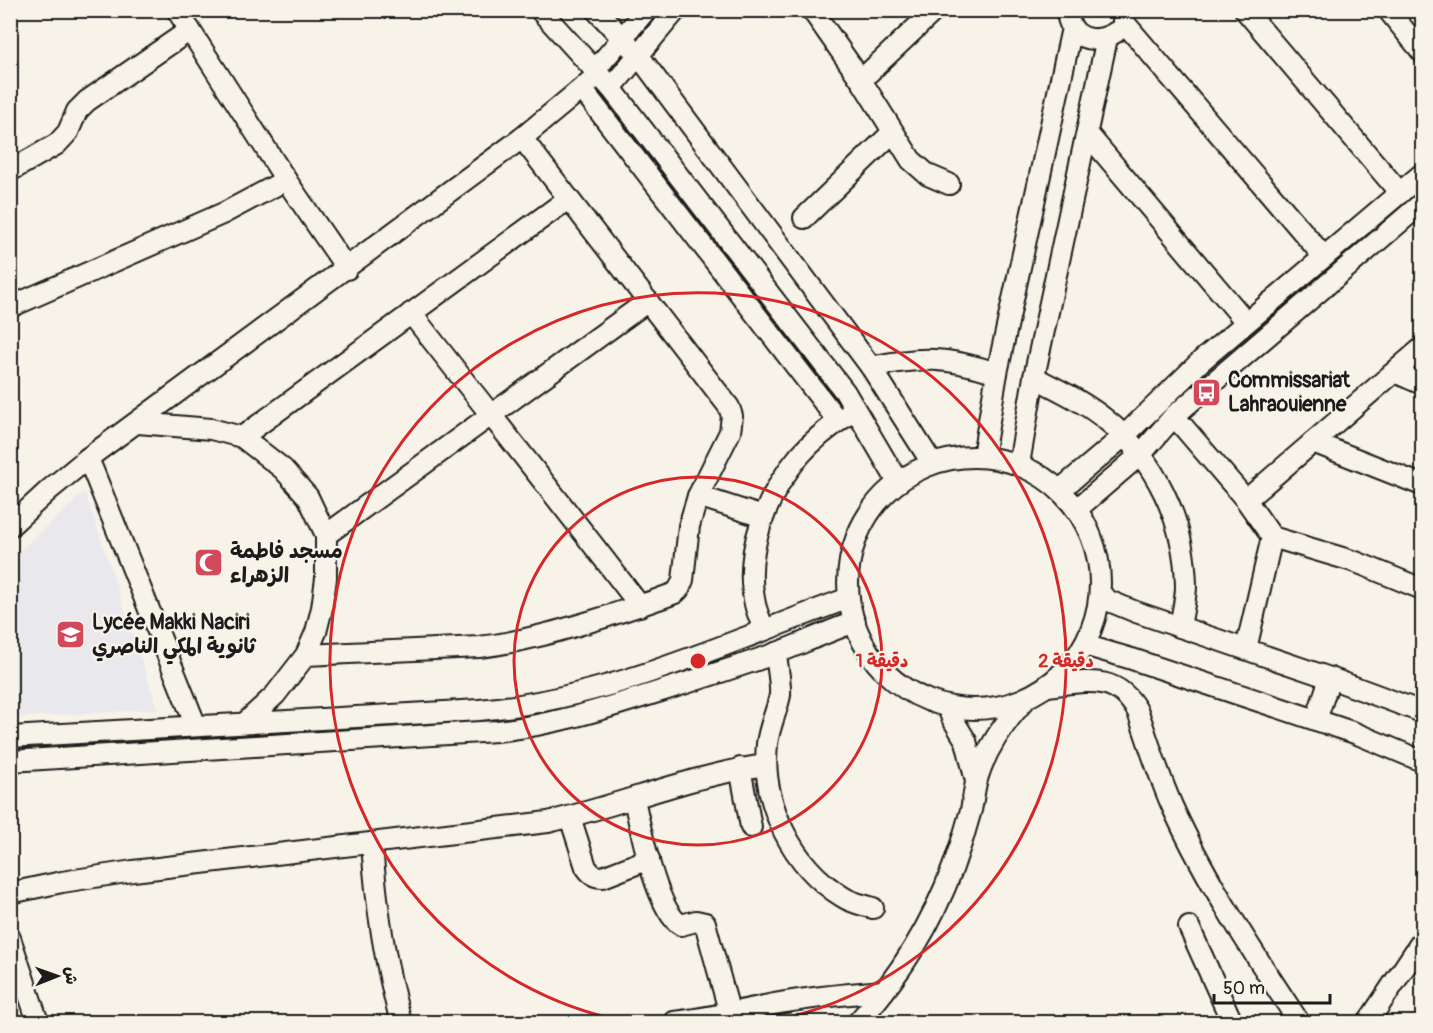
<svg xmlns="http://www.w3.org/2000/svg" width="1433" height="1033" font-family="Pangolin,'Playpen Sans Arabic',sans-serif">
<rect width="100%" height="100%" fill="#f7f3e8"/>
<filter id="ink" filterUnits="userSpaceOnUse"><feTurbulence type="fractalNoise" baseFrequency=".0167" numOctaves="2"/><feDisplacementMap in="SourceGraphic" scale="12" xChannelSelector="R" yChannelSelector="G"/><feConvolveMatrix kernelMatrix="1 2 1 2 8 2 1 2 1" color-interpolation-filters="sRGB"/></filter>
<g filter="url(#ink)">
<!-- built -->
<path fill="#e9e9ed" d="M85,492L158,709L11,718V558Z"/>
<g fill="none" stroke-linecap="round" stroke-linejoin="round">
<defs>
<g id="minor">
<path d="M177,10L286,180L347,269"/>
<path d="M540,10L611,88L845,392L898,482"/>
<path d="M596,10L639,56L871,367L932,463"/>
<path d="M812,10L861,80L911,160L928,175L949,184"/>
<path d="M1067,10C1068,39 1095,46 1116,32"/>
<path d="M1245,10L1400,193"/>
<path d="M1388,10L1422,52"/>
<path d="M1123,21L1324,257"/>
<path d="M595,70L646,10"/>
<path d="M861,80L935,10"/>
<path d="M611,88L676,10"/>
<path d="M582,89L838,421"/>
<path d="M1087,133L1246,322"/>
<path d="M10,171L57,144L68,132L77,111L87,101L190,30"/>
<path d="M804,218L893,132"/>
<path d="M10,307L224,213L286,180"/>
<path d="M411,313C487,411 565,507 640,606"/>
<path d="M871,367C921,356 948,357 997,373"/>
<path d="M1395,372L1422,384"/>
<path d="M1034,377C1058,390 1083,401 1105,419C1156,459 1185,522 1186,586C1186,599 1182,614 1180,627"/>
<path d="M1174,416L1246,500L1272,537L1246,649"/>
<path d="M138,423L211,429L242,437L283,469L308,497L326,535V578L322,608L316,632L306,655L275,695L246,722"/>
<path d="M242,437L568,199"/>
<path d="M1313,442L1422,485"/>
<path d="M983,456L997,373L1072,28"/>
<circle cx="974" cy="583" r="126"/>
<path d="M88,458L196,726"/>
<path d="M1019,464L1034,377L1107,38"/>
<path d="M1060,490L1124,436L1201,361L1422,174"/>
<path d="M698,496L763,517"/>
<path d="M1246,500L1422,348"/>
<path d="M1077,509L1141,454L1174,416L1422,203"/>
<path d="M10,526L49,490L88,458L522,138L599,74"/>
<path d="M326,535L648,301"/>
<path d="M1272,537L1356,562L1422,589"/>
<path d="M1100,594L1109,601L1136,612L1330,678L1422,712"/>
<path d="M764,630C761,621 757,613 755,604C743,552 767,494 800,455C814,439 831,426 849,414"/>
<path d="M1084,645L1132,659L1355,733L1422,761"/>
<path d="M776,653C777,667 781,682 780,695C777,711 769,727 767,744C761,803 792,866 843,897C852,903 864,905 873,908"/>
<path d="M306,655L479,647C523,642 563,630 605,617C628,609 652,602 675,593L679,589L683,580L689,526L698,496L730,432L732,416L729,407L522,138"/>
<path d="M1047,686C1086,682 1116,672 1138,712C1149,744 1159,777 1173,808C1207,883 1254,954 1299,1022"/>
<path d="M947,706L952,718L966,741L976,781"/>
<path d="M1316,720L1330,678"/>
<path d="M10,737L479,710C609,699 728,642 849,598"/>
<path d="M10,761L497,731C554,725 607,708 661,691C699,679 737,667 774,654C802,644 828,631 855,622"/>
<path d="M740,768L751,827"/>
<path d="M634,799C640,827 657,912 681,925L696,921L705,923L730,1014"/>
<path d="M570,817L586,867C591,874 594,877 603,877L649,859"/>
<path d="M372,843C376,906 384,961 401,1022"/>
<path d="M10,893L62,882L133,871L548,822C621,805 692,775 766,765"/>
<path d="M1189,927L1232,1022"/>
<path d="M10,938L38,1022"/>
<path d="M674,1022C708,1018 741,1011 774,1004C811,997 847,994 884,991"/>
<path d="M858,1022C899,977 932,924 953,867C960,848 966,829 971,810C973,801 974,791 976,783C984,752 1004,723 1025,700"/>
<path d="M1368,1022L1422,941"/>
</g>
</defs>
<!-- minor casing -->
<use href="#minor" stroke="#1c1c1c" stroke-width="24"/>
<!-- minor -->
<use href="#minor" stroke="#f7f3e8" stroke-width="20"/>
</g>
</g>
<!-- distance rings -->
<g fill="none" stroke="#d62828" stroke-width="3">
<circle cx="698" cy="661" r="184"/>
<path d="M628 1022A368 368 0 1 1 768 1022"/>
</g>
<!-- icons -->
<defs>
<symbol id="bus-square" viewBox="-11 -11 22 22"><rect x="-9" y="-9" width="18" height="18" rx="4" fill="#d1495b" stroke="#f7f3e8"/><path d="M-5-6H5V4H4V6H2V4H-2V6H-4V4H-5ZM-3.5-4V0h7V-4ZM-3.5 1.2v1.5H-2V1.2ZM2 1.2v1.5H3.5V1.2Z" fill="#fff"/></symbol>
<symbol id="mosque-square" viewBox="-11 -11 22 22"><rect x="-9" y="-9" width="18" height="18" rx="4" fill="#d1495b" stroke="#f7f3e8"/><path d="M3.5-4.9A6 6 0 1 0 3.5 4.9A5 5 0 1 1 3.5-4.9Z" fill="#fff"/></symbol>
<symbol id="school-square" viewBox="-11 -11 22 22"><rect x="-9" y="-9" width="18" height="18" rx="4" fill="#d1495b" stroke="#f7f3e8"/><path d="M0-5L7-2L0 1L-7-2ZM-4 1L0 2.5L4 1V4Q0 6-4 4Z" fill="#fff"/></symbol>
</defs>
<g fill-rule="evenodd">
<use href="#bus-square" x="1190" y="376" width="33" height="33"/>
<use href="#mosque-square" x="192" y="546" width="33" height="33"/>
<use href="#school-square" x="54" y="618" width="33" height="33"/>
</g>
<g text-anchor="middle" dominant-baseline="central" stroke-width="4.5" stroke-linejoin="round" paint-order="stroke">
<!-- poi labels -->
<g font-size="21" font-weight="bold" fill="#1c1c1c" stroke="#f7f3e8" text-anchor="start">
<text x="1228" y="380">Commissariat<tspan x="1228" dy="24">Lahraouienne</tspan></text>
<text x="230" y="551">مسجد فاطمة<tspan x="230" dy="24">الزهراء</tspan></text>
<text x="92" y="622">Lycée Makki Naciri<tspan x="92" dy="24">ثانوية المكي الناصري</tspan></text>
</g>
</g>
<circle cx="698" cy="661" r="9" fill="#d62828" stroke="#f7f3e8" stroke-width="3"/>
<g font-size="18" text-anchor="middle" font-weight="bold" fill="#d62828" stroke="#f7f3e8" stroke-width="4.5" stroke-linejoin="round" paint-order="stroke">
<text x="882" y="667">1 دقيقة</text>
<text x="1066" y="667">2 دقيقة</text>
</g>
<!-- margin -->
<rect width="1433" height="1033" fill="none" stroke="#f7f3e8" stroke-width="36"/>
<rect x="18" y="18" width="1397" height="997" fill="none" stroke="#1c1c1c" stroke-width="2" filter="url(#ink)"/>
<!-- north arrow -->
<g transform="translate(57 976) rotate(89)" stroke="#f7f3e8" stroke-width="4.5" paint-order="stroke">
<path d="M0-4.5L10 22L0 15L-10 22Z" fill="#1c1c1c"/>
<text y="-9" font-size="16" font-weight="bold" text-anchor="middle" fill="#1c1c1c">ش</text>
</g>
<!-- scale -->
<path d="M1214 994v9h116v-9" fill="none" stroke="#1c1c1c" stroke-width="3"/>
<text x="1223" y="994" font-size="18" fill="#1c1c1c" stroke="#f7f3e8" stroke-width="4.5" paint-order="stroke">50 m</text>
</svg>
